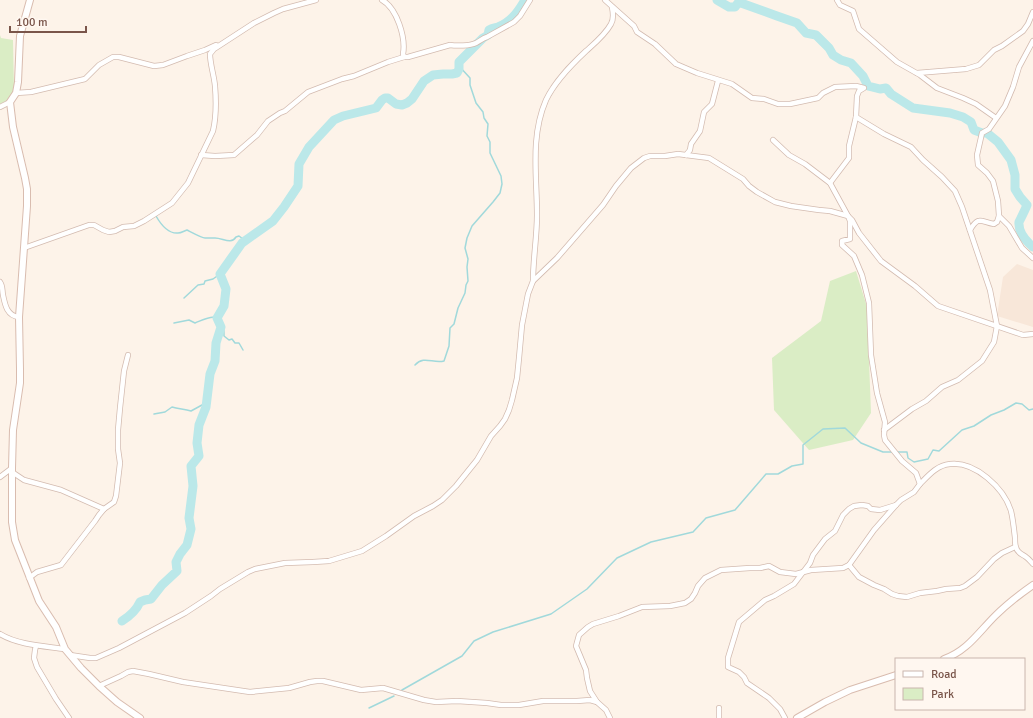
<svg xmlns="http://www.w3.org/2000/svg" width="1033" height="718" font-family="Signika,sans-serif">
<rect width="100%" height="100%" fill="#fdf3e9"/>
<!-- residential -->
<path fill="#f8e7d9" d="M1017,264L1033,270V327L997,316L1003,277Z"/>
<!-- green -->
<g fill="#daedc5">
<path d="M0,35L1,38L13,40L14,90L10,99L0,104Z"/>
<path d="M856,271L867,307L871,413L853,440L809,450L774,410L772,358L821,321L830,281Z"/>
</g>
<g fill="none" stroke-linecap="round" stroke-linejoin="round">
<!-- stream -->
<g stroke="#a1d9db" stroke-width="1.5">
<path d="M156,216C160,223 168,234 178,233C181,233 184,231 187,230C191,232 202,238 205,238C209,238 212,238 215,238C223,238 231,245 236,237L239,236L243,239L242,243"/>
<path d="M184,298L198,285L204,284L205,281L213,279L220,274"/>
<path d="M174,323L189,320L195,323C203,320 214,313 220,321C224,327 224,328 224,336L229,340L232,339L235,343H239L243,350"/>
<path d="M415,365C424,355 433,364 444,361L449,346L450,328L454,324L458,308L465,293L466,285L468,281L467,267L468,259L465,248L467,238L472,226L493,202L500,193L502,184L501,176L490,153V142L487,136L488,124L484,118L483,112L476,103L470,85V78L459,66"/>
<path d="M154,414L165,412L172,407C178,409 184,409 191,411L202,405L206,407"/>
<path d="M897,452H907L908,458L914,462L928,459L933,450L939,451L962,430L974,426L991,415L1004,410L1016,403L1022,404L1029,410L1033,409"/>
<path d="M402,690L462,656L474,641L493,632L551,614L587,589L617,558L651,542L693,532L706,518L735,510L766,474H778L792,466L803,464V445L823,429L845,428L861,443L883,452H893"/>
<path d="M369,708L394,696"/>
</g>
<!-- river -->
<g stroke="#bbe8e9" stroke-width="9">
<path d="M717,0L729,7H735L738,3H741L777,16L797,23L806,33L816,35L829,48L833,55L841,60L851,63L863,76L868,86L880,89L886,88L891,94L913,108L950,113L963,117L971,122L974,130L982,133H987L998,142L1011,160L1015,175V189L1020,197L1027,205C1026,208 1020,220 1019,222C1018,232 1026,241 1033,247"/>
<path d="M122,621C130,616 136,611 140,602L145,600L151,599L162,585L177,571L176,562L180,554L187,545L191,529L189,518L193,486L191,466L199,456L197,443L199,425L206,407L210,374L215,361L216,343L221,327L217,318L224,306L226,289L220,274L242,243L273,221L284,207L298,186L299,164L309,147L334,120L343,116L376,108L382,100L385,98H388L396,104L402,105L407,103L412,99L424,81L433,75L443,74H452L457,73L459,69V62L483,38L488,35L489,30C492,28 494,28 498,27C511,22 518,12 525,0"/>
</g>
<defs>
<g id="street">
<path d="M382,0C397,8 406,38 403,54L404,57H408L450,45C456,46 470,46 476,43C480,41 483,38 487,37L514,22L520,16L530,0"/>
<path d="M605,0L634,26L637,32L655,44L676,64L697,73L732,84L752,98L764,99L778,104H790L818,98L823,93L835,87L856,86L864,88L859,91L857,96L856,117L849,146V158L830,183"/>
<path d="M837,0L840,5L853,11L859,29L897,62L920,75L937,88L963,98L976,104L996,118"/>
<path d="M1033,41L1019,67L1013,87L1005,106L989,129L982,133L977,155L978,165L987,173L993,181L998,201L999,216L1009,226L1022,248L1033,258"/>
<path d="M917,73L966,69L979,65L994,50L1002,46L1023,31L1028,24L1033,12"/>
<path d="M16,93L31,92L85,79L99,65L113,57H119L154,66L163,65L187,56L205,50L216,45"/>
<path d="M0,107L10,102"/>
<path d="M856,117L884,134L911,147L923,160L942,177L955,191L962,207L990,290L997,326L994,342L982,361L958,380L942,387L926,401L912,409L884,430"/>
<path d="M201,155L215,156L234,155L257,135L268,121L280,113L285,111L308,92L342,79L354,76L388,62L404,57"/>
<path d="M686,155L690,150L691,144L700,131L704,112L712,104L718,81"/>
<path d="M970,230C979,215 981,222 994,224L997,222L999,216"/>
<path d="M24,248L89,225H94L103,230L109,232L115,231L123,227L134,226L144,221L172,203L188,183L213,131C216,118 216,98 215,86C214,75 210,64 210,54L214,49L254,23L274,13L283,9L316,0"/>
<path d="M533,281C533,259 537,237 537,215C537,176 530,137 546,100C555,81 571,65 586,51C595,43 605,35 611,24C614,19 613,12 612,7"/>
<path d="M0,282C3,286 2,290 3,295C5,305 7,316 19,317"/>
<path d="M12,472L24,480L61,490L104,509"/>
<path d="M0,477L12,468"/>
<path d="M920,484C928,476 937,465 950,464C975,461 1004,488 1011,511C1013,519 1014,529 1015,538C1015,541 1015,545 1016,547C1017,553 1022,554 1026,557C1029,559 1031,562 1033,564"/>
<path d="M849,565L859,577L874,585L884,589L892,594L898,596L907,597L920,593L937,591L946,589L960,588L965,586L977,577L994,559L1002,553L1015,547"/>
<path d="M29,578L37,572L61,565L95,521L99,515L104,509L114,502L116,496L120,463L118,449V430L120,408L124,371L128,355"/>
<path d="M0,634C18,645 44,646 65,649"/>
<path d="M36,646L35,650L34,658L37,667L56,699L69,718"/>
<path d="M70,655L90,658H96L119,648L185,613L211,596L220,589L248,572L255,569L285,563L313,562L329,561L362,551L386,536L414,516L433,506L442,500L456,486L477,460L491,436L500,426L505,419L509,410L512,400L517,378L519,358L522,325L528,294L533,281L557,258L603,205L616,186L631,168L644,158L650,156H665L678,154L709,158L743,179L749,186L757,192L775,202L791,206L819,210L830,211L848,216L852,220L859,233L881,261L915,286L938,306L1023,335L1033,334"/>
<path d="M99,686L121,676L128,672L133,671L149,674L183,682L250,692L289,688L310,682L317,681H323L361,690L383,688L424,700L436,702L457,701L487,703L501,705H519L543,701H577L590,700L597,702L606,710L610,718"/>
<path d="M597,702L590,691L587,678L586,670L576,646L579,635L588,627L593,624L619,616L642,607L670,606L685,603L691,599L695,593L698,586L705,578L721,570L750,568H760L769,566L780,572L796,574L811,570L843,568L849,565L874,530L896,505L901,500L914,492L920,484L916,473L902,461L885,440L884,435L885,422L877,393L871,355L869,303L862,275L854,256L842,245V241L850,239V221L848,216L830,183L805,164L789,155L773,140"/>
<path d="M719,718V708"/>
<path d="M785,718L780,709L769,698L747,683L744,677L739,672L728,667V658L739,622L765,600L774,596L794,584L810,563L813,555L825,539L835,531L843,515L849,509L854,506L862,505L868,506L871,509L880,510L896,505"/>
</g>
<g id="secondary">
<path d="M30,0L20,36L18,82L16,93L10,102L13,127L25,178L27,189V206L19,317L20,369V383L13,430L12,468V522L15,540L39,601L56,627L65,649L81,668L99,686L117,702L140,718"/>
<path d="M944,659C967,651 978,633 995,616C1006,605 1020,594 1033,585"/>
<path d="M797,718L825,702L850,690L896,675"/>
</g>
</defs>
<!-- street casing -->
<use href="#street" stroke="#d3bbb0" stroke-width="6"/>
<!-- secondary casing -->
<use href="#secondary" stroke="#d9bcaf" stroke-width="8"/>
<!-- street -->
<use href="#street" stroke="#fff" stroke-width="4.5"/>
<!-- secondary -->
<use href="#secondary" stroke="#fff" stroke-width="6"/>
</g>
<!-- legend -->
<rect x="895" y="658" width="130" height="52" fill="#fff7f0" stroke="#cab6ae"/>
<rect x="903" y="671" width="20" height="6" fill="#ffffff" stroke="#cab6ae"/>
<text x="931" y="678" font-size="12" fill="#7a554a">Road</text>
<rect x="903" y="688" width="20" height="12" fill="#daedc5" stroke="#cab6ae"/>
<text x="931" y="698" font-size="12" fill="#7a554a">Park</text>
<!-- scale -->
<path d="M10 26v6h76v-6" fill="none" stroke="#7a554a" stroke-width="2"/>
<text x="16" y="26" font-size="12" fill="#7a554a" stroke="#fff7f0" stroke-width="3" paint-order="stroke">100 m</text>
</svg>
